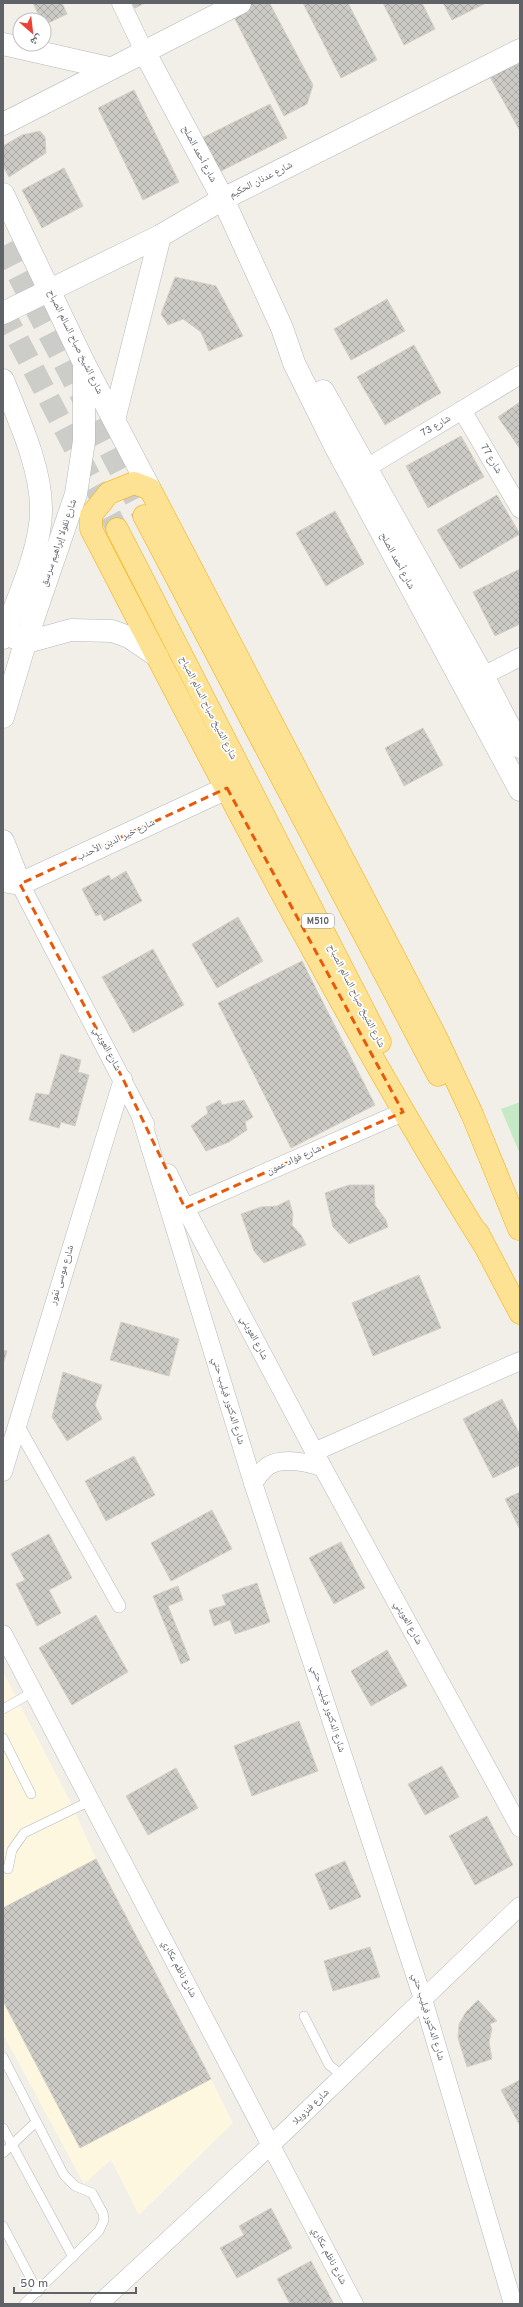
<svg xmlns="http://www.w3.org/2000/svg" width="523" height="2307" font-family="Overpass,'Noto Naskh Arabic',sans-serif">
<defs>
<pattern id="building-cross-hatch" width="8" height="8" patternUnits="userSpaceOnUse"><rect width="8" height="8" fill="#cccac5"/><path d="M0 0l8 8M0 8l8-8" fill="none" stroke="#a9a8a4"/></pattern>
</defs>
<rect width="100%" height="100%" fill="#f1efe8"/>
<!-- commercial -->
<path fill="#fef7e0" d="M3,1672L69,1799L96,1859L211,2079L233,2123L139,2215L111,2160L84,2184L3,2034Z"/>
<!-- green -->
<path fill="#c5e8c5" d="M520,1102V1154L501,1109Z"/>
<!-- building -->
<g fill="url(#building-cross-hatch)" stroke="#d6d1c6">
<path d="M33,3H62L67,14L44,25V20H41Z"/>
<path d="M132,3H145L135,8Z"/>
<path d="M251,3L270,4L313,85L307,104L284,116L232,13Z"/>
<path d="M303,3H348L377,60L341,78Z"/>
<path d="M383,3H422L435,29L404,45Z"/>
<path d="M443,3H486L452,20Z"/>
<path d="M520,59V131L490,77Z"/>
<path d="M134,90L179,182L143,200L98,108Z"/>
<path d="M270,104L287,138L219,172L202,138Z"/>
<path d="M40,131L45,137L46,153L9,177L3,166V146L22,135Z"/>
<path d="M64,168L83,206L42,228L22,190Z"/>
<path d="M175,277L216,286L243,336L209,351L201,332L183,319L168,325L161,314Z"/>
<path d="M387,299L405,331L351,360L334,329Z"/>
<path d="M414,345L441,393L385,425L357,377Z"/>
<path d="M520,402V449L498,417Z"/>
<path d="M461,436L484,477L428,508L406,466Z"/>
<path d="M497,495L520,534L460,569L437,530Z"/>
<path d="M335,511L364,564L326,586L296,533Z"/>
<path d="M520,569V624L495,636L473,592Z"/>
<path d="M423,728L443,765L404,786L385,748Z"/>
<path d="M126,871L142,901L104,921L101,914L96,916L82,889L109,875L111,880Z"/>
<path d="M238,917L263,961L217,988L192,944Z"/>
<path d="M153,949L184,1005L133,1033L102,977Z"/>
<path d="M302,961L375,1105L291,1148L218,1003Z"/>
<path d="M61,1054L81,1060L78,1072L89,1075L75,1126L61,1122L59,1128L29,1120L36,1093L49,1095Z"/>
<path d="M220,1100L222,1105L244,1100L253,1117L245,1122L247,1130L229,1142L206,1151L191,1126L208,1113L206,1107Z"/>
<path d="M349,1185H374L375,1205L386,1220L388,1227L349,1244L333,1227L325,1193Z"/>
<path d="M289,1200L293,1214L292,1225L301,1235L306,1245L264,1263L254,1251L241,1214L261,1207L277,1206Z"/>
<path d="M419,1275L441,1328L373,1356L352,1303Z"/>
<path d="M121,1322L179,1339L169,1376L110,1360Z"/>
<path d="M3,1350L7,1351L3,1364Z"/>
<path d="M63,1372L102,1385L95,1405L102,1419L67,1441L52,1417Z"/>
<path d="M502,1399L520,1435V1465L493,1478L463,1419Z"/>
<path d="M134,1456L155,1495L106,1521L85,1481Z"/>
<path d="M520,1492V1530L505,1499Z"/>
<path d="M212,1510L232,1549L171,1581L151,1543Z"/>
<path d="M49,1534L72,1578L49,1590L61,1613L37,1626L16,1584L25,1580L11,1554Z"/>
<path d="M341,1542L365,1588L334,1604L309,1558Z"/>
<path d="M257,1583L270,1622L235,1634L230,1620L214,1626L209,1610L226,1605L222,1595Z"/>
<path d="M178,1586L183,1600L168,1606L190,1660L181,1664L153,1596Z"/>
<path d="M96,1615L128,1672L72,1705L39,1648Z"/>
<path d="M387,1650L407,1686L371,1706L351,1671Z"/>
<path d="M299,1721L318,1771L252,1796L234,1746Z"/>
<path d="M442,1766L459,1797L425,1815L408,1784Z"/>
<path d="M176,1768L198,1808L148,1835L126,1796Z"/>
<path d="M487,1816L513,1865L475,1885L449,1836Z"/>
<path d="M96,1859L211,2079L80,2148L3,2001V1908Z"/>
<path d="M345,1861L361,1897L330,1910L315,1874Z"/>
<path d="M370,1947L380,1977L333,1991L324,1961Z"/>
<path d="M478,2000L497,2021L490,2024L492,2029L489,2042L492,2059L467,2067L458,2038L459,2024L466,2012Z"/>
<path d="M520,2080V2126L501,2090Z"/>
<path d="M271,2208L292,2248L237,2278L220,2248L244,2235L239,2226Z"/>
<path d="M311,2261L334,2304H290L277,2279Z"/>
</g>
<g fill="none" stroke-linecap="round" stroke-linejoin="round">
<!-- motorway-tunnel -->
<g stroke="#ccccc8" stroke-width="22" stroke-dasharray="22 11" stroke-linecap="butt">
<path d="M3,246L144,516"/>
<path d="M3,311L117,529"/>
</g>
<defs>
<g id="service">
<path d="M3,1709L33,1692"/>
<path d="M3,1738L31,1794"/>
<path d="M8,1869L12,1850L24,1833L90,1801"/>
<path d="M304,2016L329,2065L343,2076"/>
<path d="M3,2057L64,2175L75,2186L92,2193L103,2213L104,2220L99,2231L24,2304"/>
<path d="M3,2128L73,2257"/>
<path d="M3,2153L36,2122"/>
<path d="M3,2226L38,2292"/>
</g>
<path id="pedestrian" d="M16,1423L119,1606"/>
<g id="minor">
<path d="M121,3L144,51"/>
<path d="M462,410L520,509"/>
<path d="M355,475L520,375"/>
<path d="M471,682L520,657"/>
<path d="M20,884L145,1124"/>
<path d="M140,1114L253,1483L423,1999L513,2304"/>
<path d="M168,1173L185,1208L323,1468L520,1828"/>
<path d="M185,1208L403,1112"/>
<path d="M314,1452L520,1361"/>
<path d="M3,1472L123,1079"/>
<path d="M253,1483C257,1478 262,1470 268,1466C282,1457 308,1462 323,1468"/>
<path d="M3,1634L354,2304"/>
<path d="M99,2304L271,2145L520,1906"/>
</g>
<g id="tertiary">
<path d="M3,44L109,68"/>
<path d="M144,51L223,199L282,328L294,363L334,444L520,790"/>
<path d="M3,124L240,3"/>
<path d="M3,194L84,363L150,489"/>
<path d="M3,313L160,236L223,199L520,50"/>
<path d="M3,380C18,418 41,467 41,508C42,547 17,600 3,638"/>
<path d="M323,391L483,676L520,747"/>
<path d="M114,420L160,236"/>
<path d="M15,638L31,641L71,630L112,631L129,637L157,656"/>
<path d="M3,717L26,640L76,494L84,441V363"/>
<path d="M3,841L20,884"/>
<path d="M3,881L20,884L227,788"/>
</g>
<g id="motorway">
<path d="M144,516L438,1075"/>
<path d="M117,529L380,1042"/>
<path d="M478,1233L520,1313"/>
<path d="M484,1245C340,1014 216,770 91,529V515L109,493L134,483L150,489L435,1035L472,1114L519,1229"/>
</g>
</defs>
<!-- service casing -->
<use href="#service" stroke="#b5b8bc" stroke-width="10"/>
<!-- pedestrian casing -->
<use href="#pedestrian" stroke="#b5b8bc" stroke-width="14"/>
<!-- minor casing -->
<use href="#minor" stroke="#b5b8bc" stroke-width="19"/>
<!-- tertiary casing -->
<use href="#tertiary" stroke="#b5b8bc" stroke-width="23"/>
<!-- motorway casing -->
<use href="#motorway" stroke="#f9ab00" stroke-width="23"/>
<!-- service -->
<use href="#service" stroke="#fff" stroke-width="9"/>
<!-- pedestrian -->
<use href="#pedestrian" stroke="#fff" stroke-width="13"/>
<!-- minor -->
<use href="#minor" stroke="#fff" stroke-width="18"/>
<!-- tertiary -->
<use href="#tertiary" stroke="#fff" stroke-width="22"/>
<!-- motorway -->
<use href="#motorway" stroke="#fde293" stroke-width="22"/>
</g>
<!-- marked area -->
<path fill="none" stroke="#e8590c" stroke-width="3" stroke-dasharray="8 5" stroke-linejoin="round" d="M227,788L403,1112L185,1208L123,1079L20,884Z"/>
<g text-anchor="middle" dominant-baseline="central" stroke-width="3.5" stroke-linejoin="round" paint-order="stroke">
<!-- shield labels -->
<rect fill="#fff" stroke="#8f9295" stroke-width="1" x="302" y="914" width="32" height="14" rx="3"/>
<g font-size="9" font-weight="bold" fill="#5f6368">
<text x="318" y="921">M510</text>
</g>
<!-- street labels -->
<g font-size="10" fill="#5f6368" stroke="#fff">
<text transform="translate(199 154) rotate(62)">شارع أحمد الصلح</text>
<text transform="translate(261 180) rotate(-27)">شارع عدنان الحكيم</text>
<text transform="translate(75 342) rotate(64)">شارع الشيخ صباح السالم الصباح</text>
<text transform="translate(436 426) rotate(-31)">شارع 73</text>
<text transform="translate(491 459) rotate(59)">شارع 77</text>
<text transform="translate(59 543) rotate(-71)">شارع نقولا إبراهيم سرسق</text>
<text transform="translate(397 561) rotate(62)">شارع أحمد الصلح</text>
<text transform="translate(208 708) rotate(63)">شارع الشيخ صباح السالم الصباح</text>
<text transform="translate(116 840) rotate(-25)">شارع خير الدين الأحدب</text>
<text transform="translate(356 996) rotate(63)">شارع الشيخ صباح السالم الصباح</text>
<text transform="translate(107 1049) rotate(62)">شارع العويني</text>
<text transform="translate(294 1160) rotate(-24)">شارع فؤاد عمون</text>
<text transform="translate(62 1275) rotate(-73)">شارع موسى نمّور</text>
<text transform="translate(254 1338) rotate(62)">شارع العويني</text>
<text transform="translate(228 1401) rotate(73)">شارع الدكتور فيليب حتي</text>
<text transform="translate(408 1623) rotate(61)">شارع العويني</text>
<text transform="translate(328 1709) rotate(72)">شارع الدكتور فيليب حتي</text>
<text transform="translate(179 1969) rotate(62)">شارع ناظم عكاري</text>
<text transform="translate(428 2017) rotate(73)">شارع الدكتور فيليب حتي</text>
<text transform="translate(311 2107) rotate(-44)">شارع فنزويلا</text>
<text transform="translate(329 2256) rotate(62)">شارع ناظم عكاري</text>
</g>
</g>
<!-- border -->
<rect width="523" height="2307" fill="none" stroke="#5f6368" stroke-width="8"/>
<!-- north arrow -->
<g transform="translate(32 32) rotate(152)"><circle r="19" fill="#ffffff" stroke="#bfc1c3"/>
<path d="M0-3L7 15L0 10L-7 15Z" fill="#ea4335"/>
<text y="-6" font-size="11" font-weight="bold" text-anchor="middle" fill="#5f6368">ش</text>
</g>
<!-- scale -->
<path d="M14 2287v6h122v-6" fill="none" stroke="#5f6368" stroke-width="2"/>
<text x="20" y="2287" font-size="12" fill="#5f6368" stroke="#ffffff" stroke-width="3" paint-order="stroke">50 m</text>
</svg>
